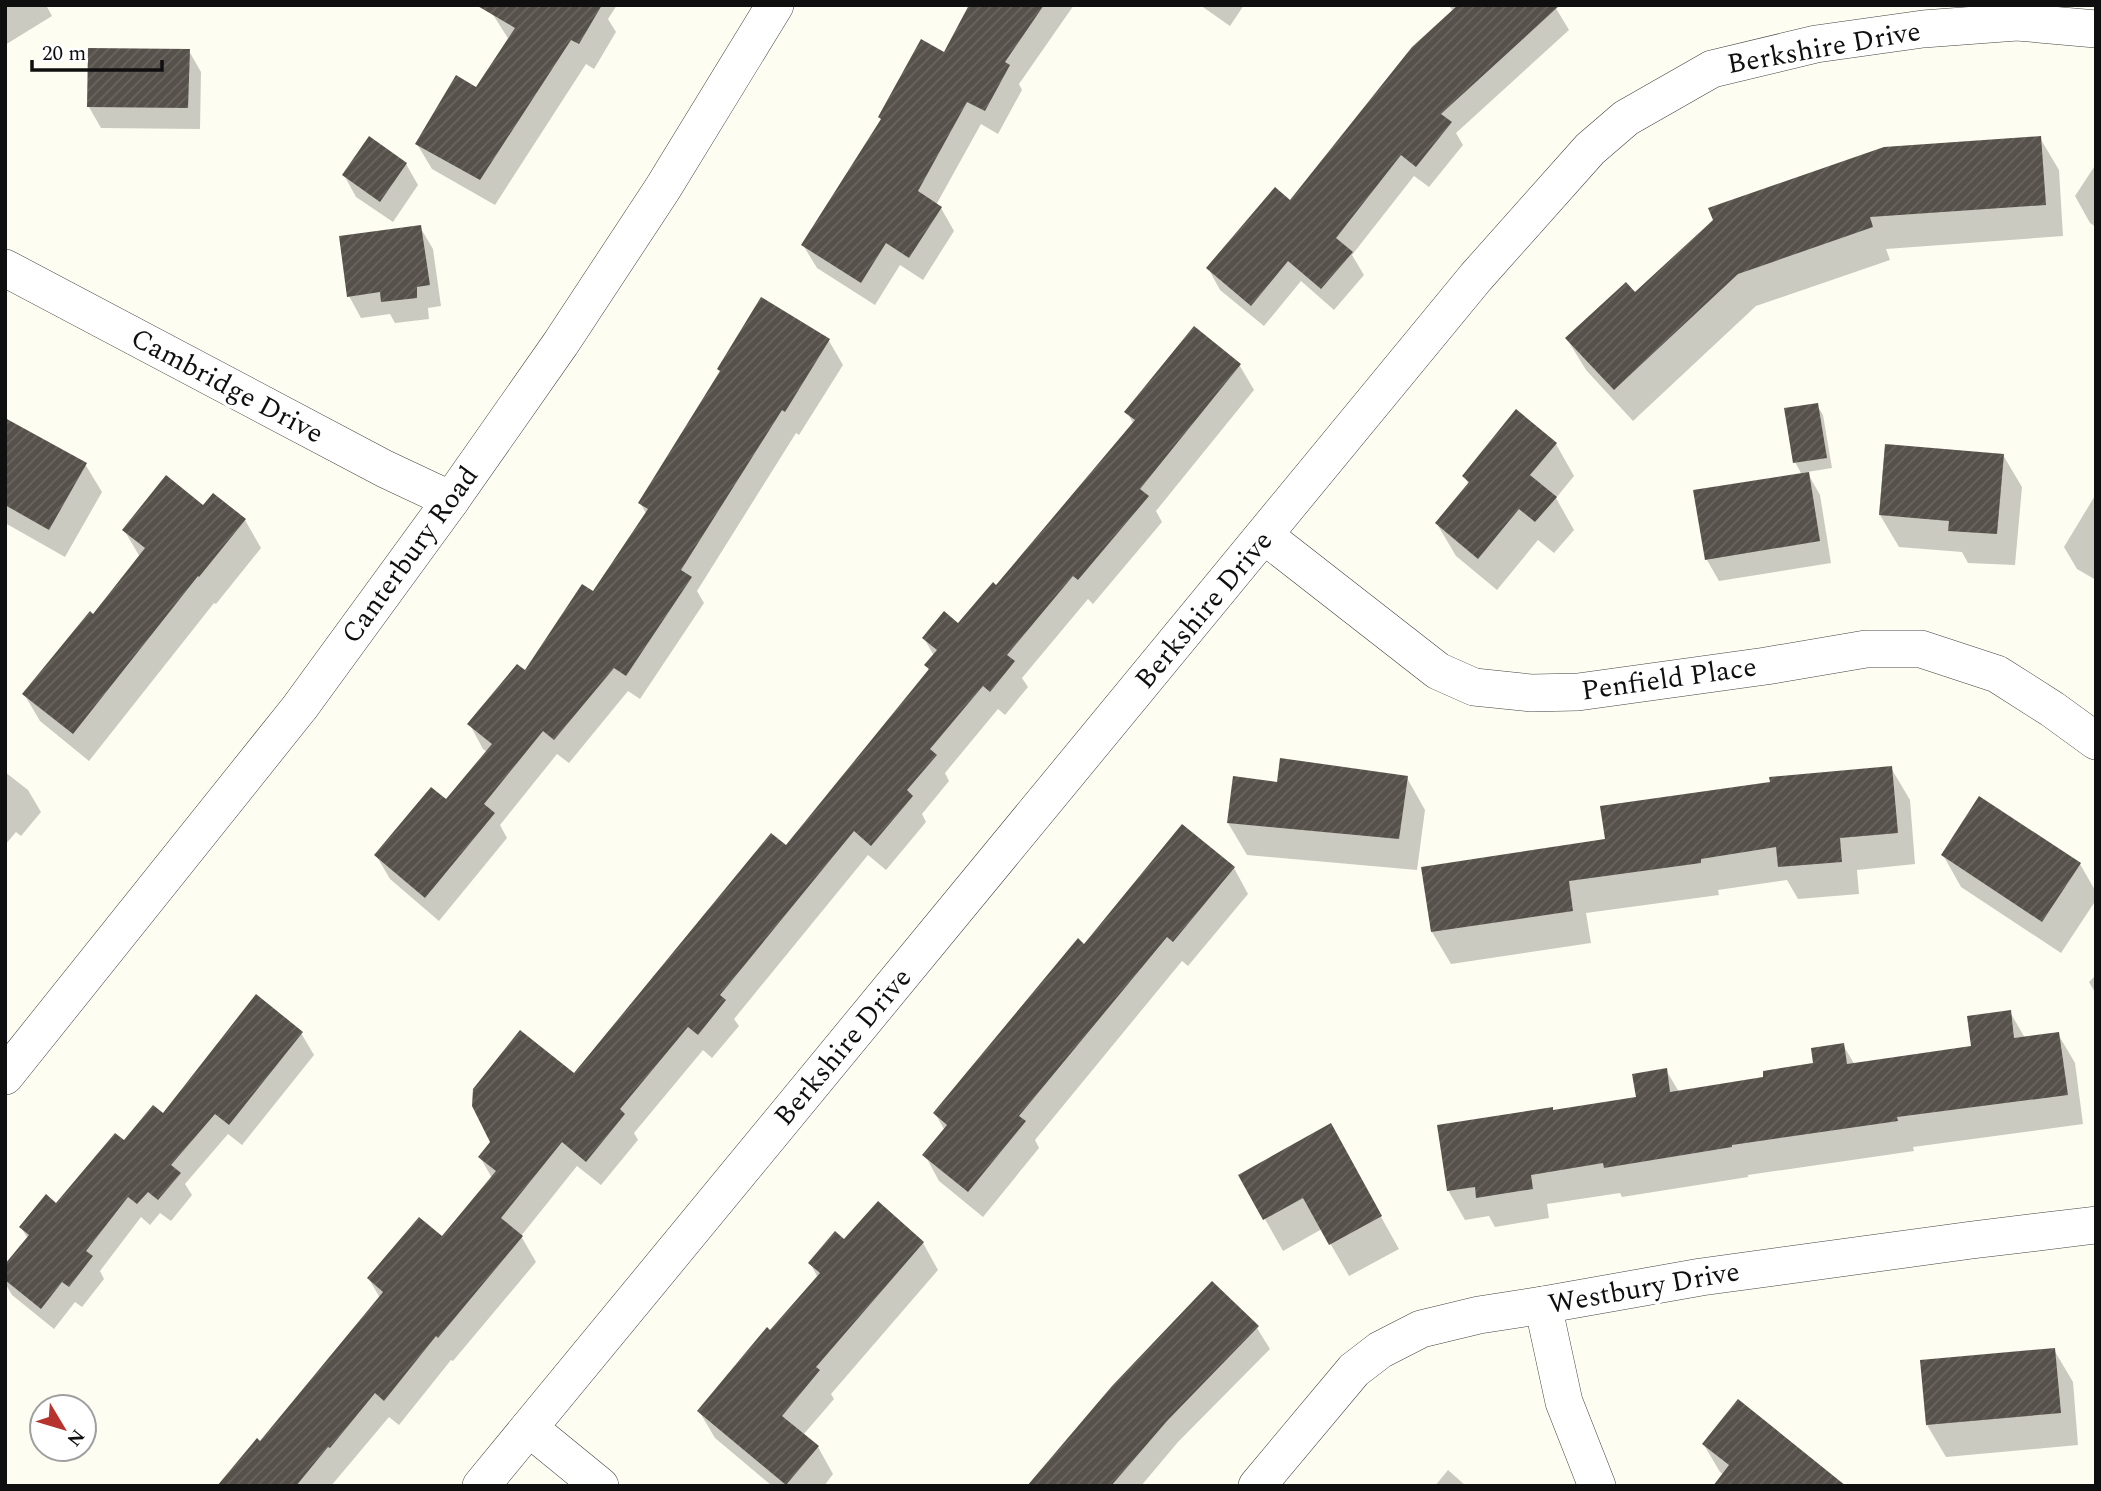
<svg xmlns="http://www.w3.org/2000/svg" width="2101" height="1491" font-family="Spectral,serif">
<defs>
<pattern id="building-hatch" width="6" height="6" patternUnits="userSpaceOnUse" patternTransform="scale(1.75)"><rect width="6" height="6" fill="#57514b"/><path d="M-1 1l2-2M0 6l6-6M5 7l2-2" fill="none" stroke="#6a6561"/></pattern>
</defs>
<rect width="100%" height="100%" fill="#fefdf1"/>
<!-- shadow -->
<g fill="#0003">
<path d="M5,5H46L52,16L5,45Z"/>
<path d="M496,5H617L608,19L616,32L594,69L586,64L495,205L432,169L417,144L477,90L509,40L492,13Z"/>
<path d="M971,5H1074L1019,84L1022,90L998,134L981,124L936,205L941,208L954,231L923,280L900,265L875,305L817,268L803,245L882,121L880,117L945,55Z"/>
<path d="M1200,5H1244L1230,26Z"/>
<path d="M1448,5H1554L1569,30L1456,133L1463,145L1429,187L1414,176L1352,255L1364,275L1334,310L1301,281L1264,326L1220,290L1208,268L1290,202L1454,12Z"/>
<path d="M189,51L201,72L200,129L101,128L89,107Z"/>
<path d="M2040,138L2059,170L2063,236L1886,249L1890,260L1756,306L1633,421L1586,370L1567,339Z"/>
<path d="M406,164L418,185L393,222L356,197L344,175Z"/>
<path d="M2096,164V227L2090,223L2075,196Z"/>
<path d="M420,227L433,249L441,306L428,308L429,319L395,323L390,314L361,318L349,296Z"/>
<path d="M1194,328L1240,366L1254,390L1156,511L1162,522L1093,604L1088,599L1022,678L1028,687L1005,715L998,709L945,773L949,781L922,814L926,822L886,870L868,855L734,1019L739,1026L712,1058L703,1050L634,1133L638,1140L601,1185L577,1166L521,1236L536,1262L453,1361L451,1360L399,1425L389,1417L331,1486H219L260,1443L380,1298L369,1279L442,1239L492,1178L480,1157L575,1076L786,847L929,671L927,665L934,656L924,638L958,626L997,587L1134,425L1127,412Z"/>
<path d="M829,341L843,365L799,435L796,433L697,591L704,603L640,699L628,691L569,763L557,754L500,825L507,838L439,921L390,879L376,855L446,801L487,752L483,749L470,725L525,672L593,593L647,515L640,503L721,373L719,369Z"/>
<path d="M1817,405L1823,415L1832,468L1807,472L1820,495L1831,563L1719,581L1707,560L1695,492L1802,475L1795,462Z"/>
<path d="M5,441L85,464L102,492L65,557L5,523Z"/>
<path d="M1556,444L1574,476L1556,498L1574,530L1554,553L1538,540L1497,590L1456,556L1437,524L1469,485L1464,476Z"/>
<path d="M2003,455L2022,487L2015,565L1968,563L1962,552L1899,547L1880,515Z"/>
<path d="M2096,494V580L2077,569L2064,547Z"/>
<path d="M203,507L245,520L261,548L216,604L214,603L89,761L40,721L24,694L93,616L140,557L124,530Z"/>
<path d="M1891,768L1910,800L1915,864L1857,870L1859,894L1798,899L1787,880L1718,890L1719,895L1586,913L1591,943L1451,964L1432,932L1423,868L1607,840Z"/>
<path d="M5,772L28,790L41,812L21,836L16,832L5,845Z"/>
<path d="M1407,778L1425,810L1417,870L1247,855L1228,823L1278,784Z"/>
<path d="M1943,855L2080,864L2096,892V900L2061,953L1961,887Z"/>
<path d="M1234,868L1248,894L1188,966L1182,961L1035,1140L1039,1148L983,1217L939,1181L925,1155L945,1131L935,1113L1085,946Z"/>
<path d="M2096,975V994L2089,982Z"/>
<path d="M2010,1012L2025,1038L2058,1034L2075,1063L2083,1124L1913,1147L1914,1151L1748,1175V1177L1622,1197L1620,1193L1547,1204L1549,1218L1495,1227L1489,1216L1465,1220L1448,1190L1554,1112L1638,1099L1666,1070L1679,1092L1765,1078L1815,1065L1843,1045L1855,1065L1973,1047Z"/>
<path d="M301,1033L314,1055L242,1145L228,1134L185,1184L192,1195L171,1221L160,1213L150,1225L141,1217L100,1271L104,1279L82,1307L75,1302L54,1329L12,1295L5,1283V1267L28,1239L21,1227L56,1205L124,1142L163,1116Z"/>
<path d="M1348,1158L1399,1249L1349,1276L1322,1229L1283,1251L1240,1175Z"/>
<path d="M844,1241L923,1243L938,1270L831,1394L834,1399L803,1435L818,1447L833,1474L824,1486H772L715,1438L699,1411L818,1278L810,1263Z"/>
<path d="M1257,1328L1270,1349L1178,1442L1141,1486H1029Z"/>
<path d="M2054,1350L2073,1382L2078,1445L1946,1457L1927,1425Z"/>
<path d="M1704,1445L1843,1486L1729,1479L1720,1472Z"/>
<path d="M1448,1470L1466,1486H1435Z"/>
</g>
<!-- building -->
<g fill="url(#building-hatch)">
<path d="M476,5H602L579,44L571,40L480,180L415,144L456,75L476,87L515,28Z"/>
<path d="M969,5H1044L1005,62L1010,65L985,111L967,102L918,191L942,207L909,258L886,243L861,283L801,245L881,119L878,117L921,39L944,52Z"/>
<path d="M1458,5H1560L1441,114L1452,122L1416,167L1401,155L1336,238L1353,252L1321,289L1288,261L1251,306L1206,268L1275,187L1290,200L1412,47Z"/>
<path d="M88,48L190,49L188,108L87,107Z"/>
<path d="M369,136L407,163L380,202L342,175Z"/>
<path d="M2041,136L2046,205L1870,217L1873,227L1738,274L1614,390L1565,338L1626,282L1635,292L1713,220L1708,208L1884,147Z"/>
<path d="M421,225L430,285L417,287V298L381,302L380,292L347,297L339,236Z"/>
<path d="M761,297L830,339L785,412L782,410L681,570L692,577L626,676L614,668L554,740L543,731L484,804L495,813L425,898L374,855L431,787L446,799L492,744L467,724L517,664L525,670L582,584L593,591L648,509L638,503L720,371L717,369Z"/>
<path d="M1194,326L1241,364L1140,489L1149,496L1078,580L1073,576L1007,655L1015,661L990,692L983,686L930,749L937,755L907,790L913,796L871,846L854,831L720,995L726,1000L698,1035L688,1027L620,1109L625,1114L586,1162L562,1142L501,1218L523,1236L438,1338L436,1336L384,1401L375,1393L330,1448L328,1447L296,1486H217L257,1438L260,1441L383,1292L367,1278L419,1217L442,1236L496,1171L478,1157L490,1142L472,1106L473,1089L520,1030L574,1073L771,833L786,845L929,669L924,665L937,650L922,638L944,611L958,623L993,582L996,585L1135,420L1124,412Z"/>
<path d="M1818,403L1827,458L1793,463L1784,408Z"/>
<path d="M1516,409L1557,443L1530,475L1557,497L1535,522L1519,509L1478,559L1435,523L1469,482L1462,476Z"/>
<path d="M5,418L87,463L49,530L5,505Z"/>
<path d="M1885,444L2004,454L1997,534L1948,531L1949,521L1879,515Z"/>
<path d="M1809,472L1820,541L1705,560L1693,490Z"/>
<path d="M166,475L203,505L213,493L246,519L199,577L198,576L73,734L22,694L90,611L93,614L145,548L122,530Z"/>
<path d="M1280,758L1408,776L1399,839L1227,823L1233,776L1277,782Z"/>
<path d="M1892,766L1898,833L1840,838L1842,862L1778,867L1776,847L1701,859V863L1569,881L1573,911L1431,932L1421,867L1605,839L1600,806L1770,782L1769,777Z"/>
<path d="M1979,796L2081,863L2042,922L1941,855Z"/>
<path d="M1182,824L1235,867L1173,942L1167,937L1019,1116L1026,1121L968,1192L922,1155L947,1125L933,1113L1078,938L1084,944Z"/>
<path d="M256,994L303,1032L229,1125L215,1114L171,1165L181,1173L158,1200L148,1192L137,1204L128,1197L86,1251L93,1256L69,1287L62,1282L41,1309L5,1280V1264L29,1235L19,1227L46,1194L56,1203L115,1133L124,1140L153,1105L163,1113Z"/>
<path d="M2011,1010L2014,1038L2059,1032L2068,1095L1897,1117L1898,1121L1732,1145V1147L1604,1168L1603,1163L1531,1175L1533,1189L1476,1198L1475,1187L1447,1191L1437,1125L1553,1107V1110L1636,1097L1632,1074L1667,1068L1670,1092L1763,1077V1071L1813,1063L1811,1048L1844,1043L1847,1064L1971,1046L1967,1016Z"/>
<path d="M1331,1123L1382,1216L1329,1245L1303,1198L1263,1220L1238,1175Z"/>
<path d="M878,1201L924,1242L816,1367L820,1370L782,1416L819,1446L786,1485L697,1411L767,1327L770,1330L820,1273L808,1263L835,1231L844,1239Z"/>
<path d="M1212,1281L1259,1326L1167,1421L1111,1486H1027L1112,1386Z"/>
<path d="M2055,1348L2061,1413L1926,1425L1920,1360Z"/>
<path d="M1738,1399L1846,1486H1713L1729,1465L1702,1444Z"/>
</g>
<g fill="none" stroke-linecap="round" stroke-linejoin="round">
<defs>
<g id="street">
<path d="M5,268L385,469L451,500"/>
<path d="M1265,536L1438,671L1474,687L1531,693L1578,692L1766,666L1866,649H1921L1997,674L2052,709L2096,741"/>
<path d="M5,1076L300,707L451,500L561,343L663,188L775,5"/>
<path d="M1543,1305L1564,1402L1597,1486"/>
<path d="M529,1428L600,1486"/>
<path d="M481,1486L1476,277L1590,149L1626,118L1712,69L1816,44L1923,29L2017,22L2096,29"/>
<path d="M1257,1486L1354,1370L1380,1350L1421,1329L1479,1315L1543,1305L1701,1277L1972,1240L2096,1225"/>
</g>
</defs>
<!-- street casing -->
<use href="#street" stroke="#424242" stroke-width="38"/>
<!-- street -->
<use href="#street" stroke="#fff" stroke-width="37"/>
</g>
<g text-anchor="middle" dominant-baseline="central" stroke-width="7" stroke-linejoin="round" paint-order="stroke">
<!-- street labels -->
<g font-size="28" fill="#0f0f0f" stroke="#fff">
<text transform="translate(1824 48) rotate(-10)">Berkshire Drive</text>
<text transform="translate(227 386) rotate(28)">Cambridge Drive</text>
<text transform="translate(410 555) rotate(-54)">Canterbury Road</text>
<text transform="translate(1204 610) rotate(-50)">Berkshire Drive</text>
<text transform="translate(1669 679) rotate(-8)">Penfield Place</text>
<text transform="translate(843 1047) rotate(-50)">Berkshire Drive</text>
<text transform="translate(1644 1288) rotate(-10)">Westbury Drive</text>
</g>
</g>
<!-- border -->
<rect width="2101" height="1491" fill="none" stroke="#0f0f0f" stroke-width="14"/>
<!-- north arrow -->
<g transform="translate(63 1428) rotate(128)"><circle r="33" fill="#ffffff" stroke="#9f9f9f" stroke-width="2"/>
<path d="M0-5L12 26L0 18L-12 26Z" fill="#b7332e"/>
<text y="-10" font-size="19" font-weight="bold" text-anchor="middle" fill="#0f0f0f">N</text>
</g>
<!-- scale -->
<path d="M32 60v10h130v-10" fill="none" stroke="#0f0f0f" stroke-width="3.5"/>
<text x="42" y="60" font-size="21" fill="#0f0f0f" stroke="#ffffff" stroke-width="5" paint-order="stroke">20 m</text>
</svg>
